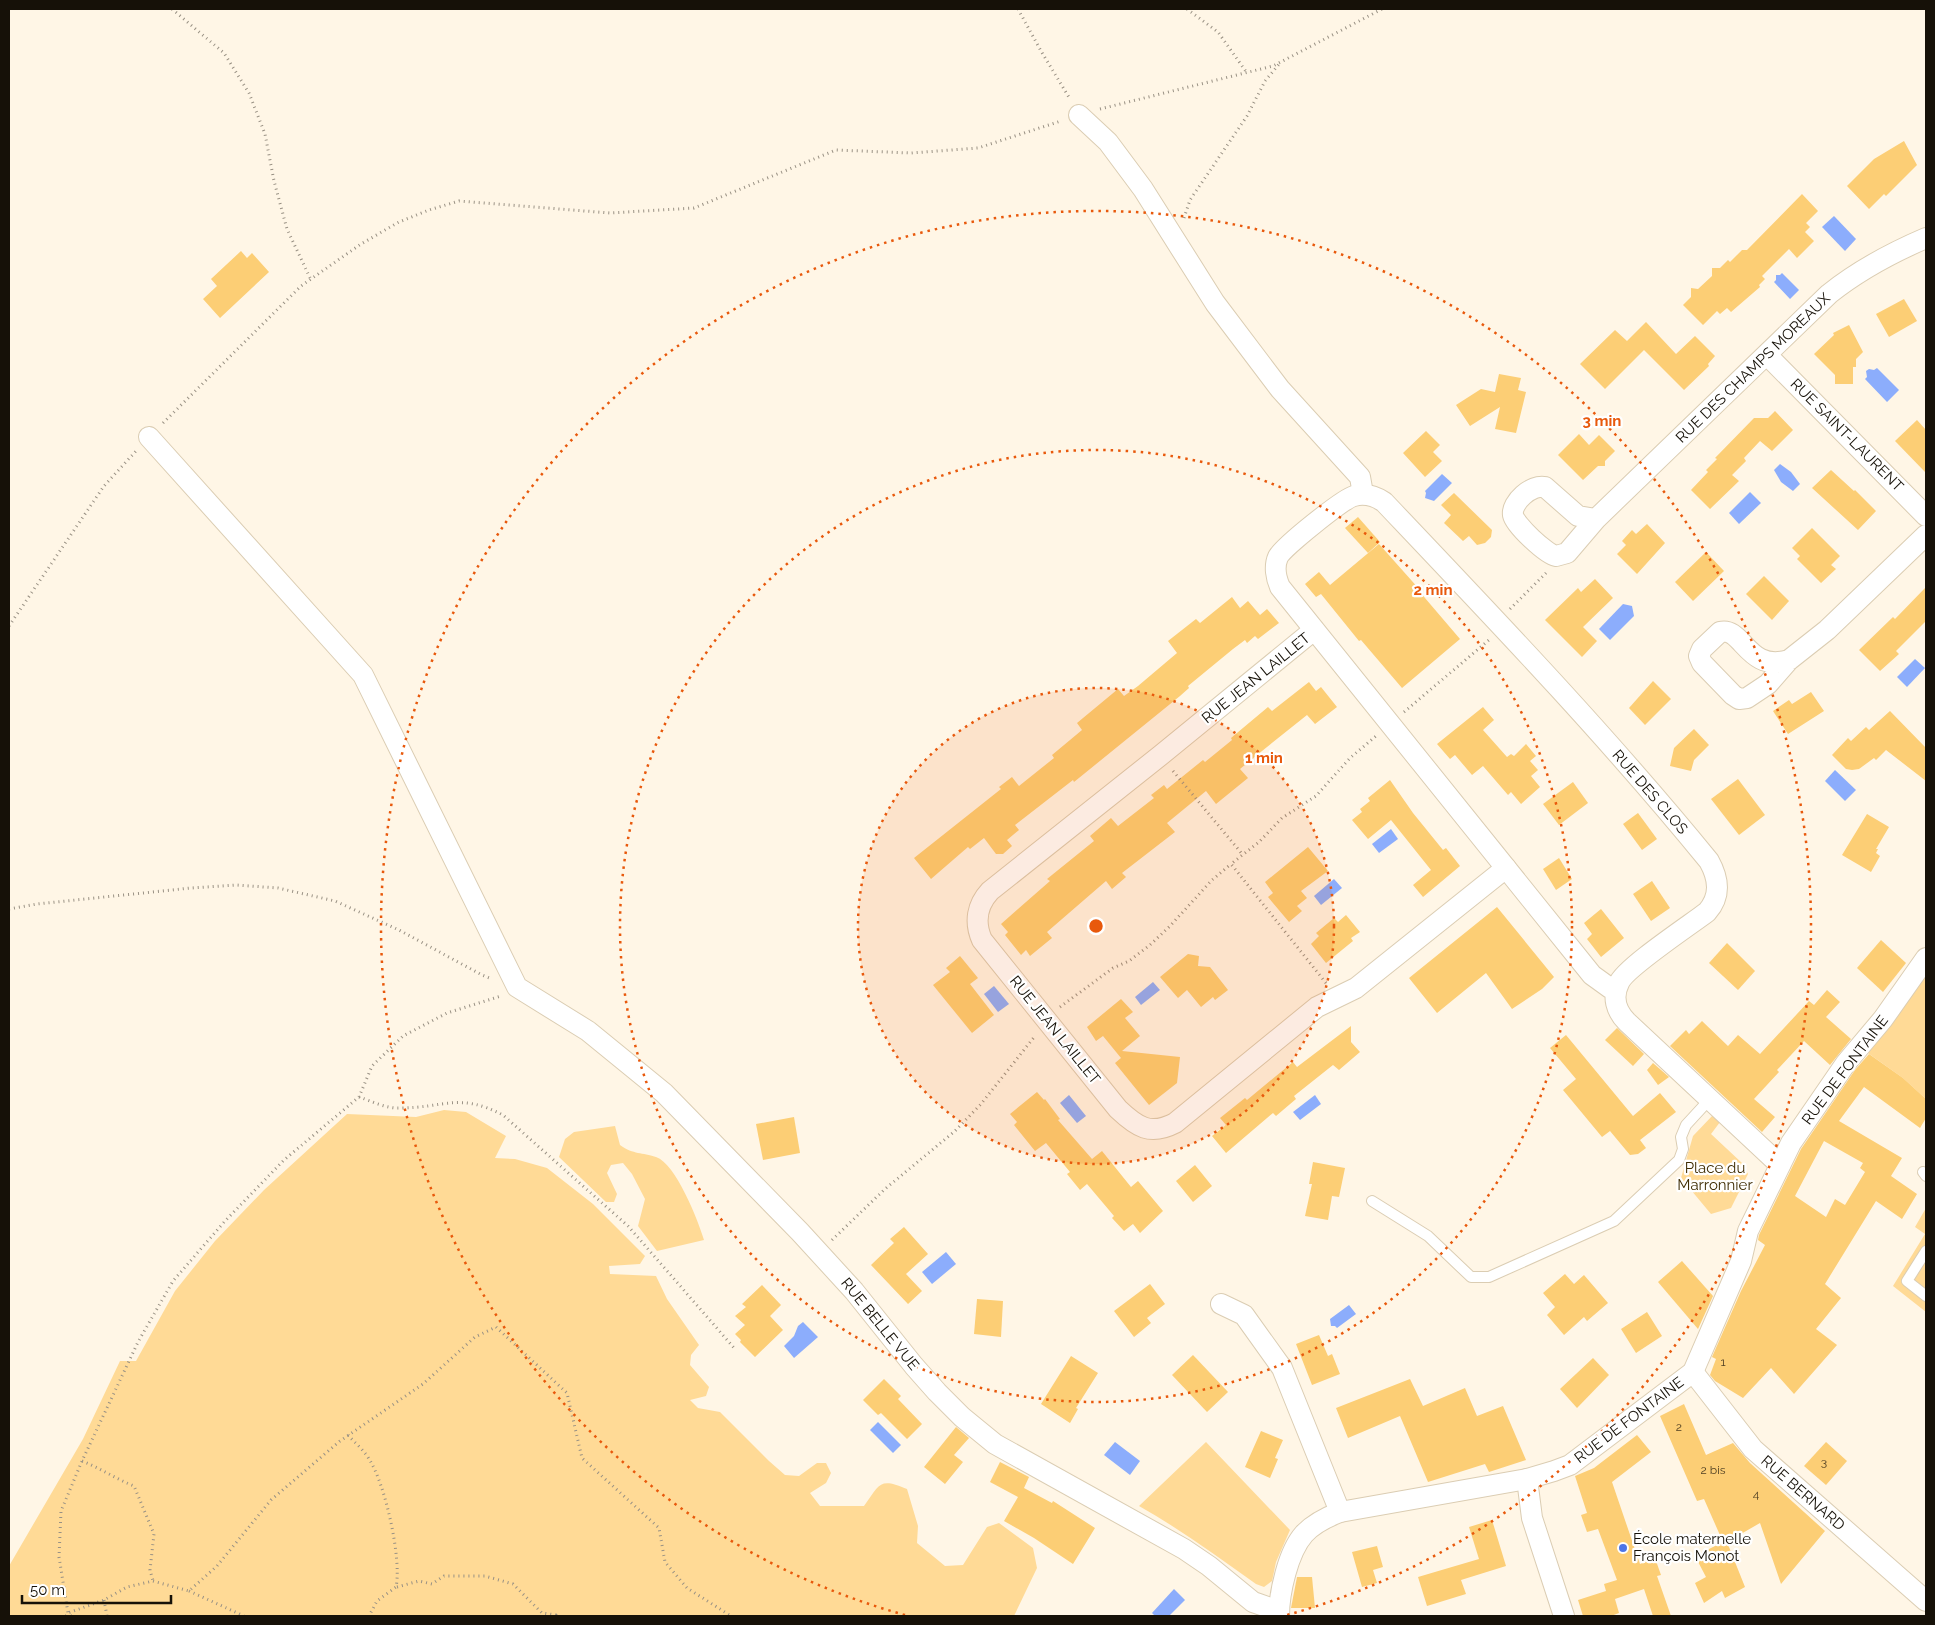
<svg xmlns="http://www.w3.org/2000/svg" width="1935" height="1625" font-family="Raleway,sans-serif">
<rect width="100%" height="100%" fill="#fff6e6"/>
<!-- green -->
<g fill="#ffda96">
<path d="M1926,973V1099L1903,1078L1865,1051Z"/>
<path d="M444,1110L466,1112L506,1136L495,1158L515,1159L547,1168L593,1204L645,1256L640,1264L609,1266L610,1274L656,1276L667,1299L699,1345L691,1355L690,1365L709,1387L706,1396L690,1400L698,1408L720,1412L769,1461L785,1475L799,1476L817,1463H826L831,1473L826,1483L810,1493L820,1506H864C880,1484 879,1477 907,1489L918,1526L917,1543L945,1566L963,1565L987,1527L999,1523L1033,1548L1037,1568L1014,1616H9V1566L83,1439L120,1361H136L175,1291L215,1241L264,1190L347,1114L416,1117Z"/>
<path d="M1713,1115L1720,1122L1711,1134L1742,1163L1748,1174L1731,1208L1711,1214L1681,1178L1693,1136Z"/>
<path d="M615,1126L620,1145C634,1155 642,1152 656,1157C676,1164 698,1220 704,1240L657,1251L638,1226L645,1199L632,1174L623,1163L611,1165L607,1173L617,1194L614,1202H606L559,1157L565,1139L574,1132Z"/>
<path d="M1926,1208V1312L1893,1286L1925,1234L1915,1227Z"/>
<path d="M1206,1442L1290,1530L1276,1562L1272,1581L1264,1587L1256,1584C1218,1557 1180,1529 1139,1506Z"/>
</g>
<!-- water -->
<g fill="#8cadfc">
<path d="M1834,216L1856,239L1845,251L1822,227Z"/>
<path d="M1782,273L1799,290L1790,299L1774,282L1776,280V275H1780Z"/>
<path d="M1877,368L1899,390L1887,402L1865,379L1867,377L1866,371L1869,369L1874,370Z"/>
<path d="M1780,464L1791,472L1800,484L1793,491L1781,482L1774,470Z"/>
<path d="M1442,474L1452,483L1434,501L1425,498L1426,493L1425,491Z"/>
<path d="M1750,492L1761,503L1739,524L1729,513Z"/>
<path d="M1623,604L1632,606L1634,616L1610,640L1599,629Z"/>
<path d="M1915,659L1925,668L1907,687L1897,677Z"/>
<path d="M1835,770L1856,790L1845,801L1825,781Z"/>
<path d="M1391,829L1398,839L1379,853L1372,844Z"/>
<path d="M1334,879L1342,888L1321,905L1314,896Z"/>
<path d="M1153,982L1160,990L1141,1005L1135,997Z"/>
<path d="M994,986L1009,1004L998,1012L984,994Z"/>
<path d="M1069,1095L1086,1116L1077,1123L1060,1103Z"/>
<path d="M1315,1095L1321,1104L1300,1120L1293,1112Z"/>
<path d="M946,1252L956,1264L932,1284L922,1272Z"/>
<path d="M1349,1305L1356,1314L1337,1328L1335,1326H1331L1330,1319Z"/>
<path d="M803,1322L818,1337L794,1358L784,1346L794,1336L798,1326Z"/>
<path d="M878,1422L901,1445L893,1453L870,1430Z"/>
<path d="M1115,1442L1140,1461L1130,1475L1104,1455Z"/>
<path d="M1174,1589L1185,1600L1169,1616H1155L1152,1613Z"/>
</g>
<!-- building -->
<g fill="#fcce75" fill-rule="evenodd">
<path d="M1904,141L1917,165L1886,196L1884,194L1869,209L1847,186L1874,159Z"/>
<path d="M1802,194L1818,211L1806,223L1810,227L1805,232L1814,241L1797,258L1789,249L1762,276L1765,279L1759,285L1760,287L1731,312L1727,308L1720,314L1717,311L1703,325L1683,305L1691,297V288L1698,289L1712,276V268H1720L1728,260L1730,262L1742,250H1747Z"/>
<path d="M241,251L247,258L252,253L269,272L220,318L203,299L217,286L211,279Z"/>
<path d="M1904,299L1917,321L1889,337L1876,314Z"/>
<path d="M1646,322L1676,354L1695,336L1715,356L1708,364L1709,366L1684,390L1644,350L1605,389L1580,364L1615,330L1627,341Z"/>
<path d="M1849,325L1863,352L1856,359V367H1853V384H1835V375L1814,354L1834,335L1833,333Z"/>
<path d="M1499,374L1521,378L1518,390L1526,392L1516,433L1495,429L1500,407L1470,426L1456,405L1481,389L1495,392Z"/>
<path d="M1775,411L1793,430L1772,451L1760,441L1744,458L1746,461L1732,475L1739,481L1710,509L1691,490L1708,472L1706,470L1717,459L1715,458L1754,418H1768Z"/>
<path d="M1917,420L1926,430V473L1895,441Z"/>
<path d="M1426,431L1440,445L1433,452L1442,461L1425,477L1403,453Z"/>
<path d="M1579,434L1589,445L1599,435L1615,451L1605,461V466H1598L1583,480L1558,455Z"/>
<path d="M1831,470L1854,491L1855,490L1876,511L1858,530L1812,488Z"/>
<path d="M1454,493L1492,530L1491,537L1485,543L1477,545L1469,536L1463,541L1444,523L1451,515L1441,505Z"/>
<path d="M1358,517L1380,542L1368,553L1345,528Z"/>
<path d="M1647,524L1665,543L1637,574L1617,554L1626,545L1622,541L1632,530L1636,534Z"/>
<path d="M1812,528L1840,556L1831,565L1836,569L1821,583L1797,559L1800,556L1792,548Z"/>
<path d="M1379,544L1420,590L1419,591L1460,639L1402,688L1361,640L1359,641L1321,594L1316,597L1305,584L1319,572L1330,585Z"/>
<path d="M1706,552L1724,571L1693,601L1675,582Z"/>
<path d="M1764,576L1789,601L1772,620L1746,594Z"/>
<path d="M1595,579L1613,598L1583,627L1597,641L1582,657L1545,620L1578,588L1581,592Z"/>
<path d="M1926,587V621L1896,651L1899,654L1880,671L1859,650L1893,617L1895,619Z"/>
<path d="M1232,597L1240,608L1248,601L1260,615L1267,609L1279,623L1258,639L1255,636L1247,643L1245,640L1233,649L1188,686L1189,688L1180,696L1074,782L1073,780L1015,825L1019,830L1007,840L1012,846L1003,854H996L984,838L970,849L968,847L931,879L914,858L1001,789L999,787L1012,777L1019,786L1054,758L1052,755L1082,730L1077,723L1118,689L1124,696L1138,686L1177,653L1168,641L1196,619L1200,623Z"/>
<path d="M1653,681L1671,699L1645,725L1629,708Z"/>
<path d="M1309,682L1316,691L1321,687L1337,707L1315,724L1307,715L1257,755L1240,769L1248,778L1216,804L1206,791L1167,823L1175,832L1122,873L1126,877L1112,889L1106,881L1047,932L1052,938L1030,956L1026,950L1021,955L1005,935L1008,932L1001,924L1050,881L1047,879L1094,841L1090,836L1111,818L1118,826L1154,798L1151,795L1164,785L1167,789L1203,760L1205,762L1232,740L1231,738L1268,707L1272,711Z"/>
<path d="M1811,692L1824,711L1788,734L1773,711L1789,700L1792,704Z"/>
<path d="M1483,707L1494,720L1483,730L1507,757L1511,754L1514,756L1526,744L1536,756L1530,761L1538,770L1531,776L1540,787L1521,804L1511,792L1508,795L1483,766L1472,775L1455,755L1450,759L1437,744Z"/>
<path d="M1890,711L1926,748V781L1886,750L1876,760L1874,758L1859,769L1852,770L1846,769L1832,755L1848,738L1851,741L1866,727L1869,730Z"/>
<path d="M1694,729L1709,745L1694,760L1691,771L1670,766L1674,748Z"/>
<path d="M1738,779L1765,815L1739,835L1711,799Z"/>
<path d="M1390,780L1413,813L1443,850L1446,848L1460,866L1423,897L1413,885L1431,870L1391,820L1368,839L1352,820L1362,812L1360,809L1370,801L1368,798Z"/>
<path d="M1573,782L1588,803L1559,825L1543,804Z"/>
<path d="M1638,813L1657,839L1642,850L1623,824Z"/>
<path d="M1867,814L1889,827L1876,849H1878L1876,853L1880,856L1871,872L1842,855Z"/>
<path d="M1308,847L1328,871L1301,891L1307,898L1297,906L1302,911L1289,922L1268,897L1273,893L1265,882Z"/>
<path d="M1559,858L1572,879L1556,890L1543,869Z"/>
<path d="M1652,881L1670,908L1651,921L1633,894Z"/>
<path d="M1497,907L1554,977L1542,989L1512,1009L1486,973L1437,1013L1409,978Z"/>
<path d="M1601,909L1624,938L1601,957L1587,939L1592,934L1584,923Z"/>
<path d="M1346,915L1360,932L1351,938L1353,941L1326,963L1311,944L1319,936L1316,933L1334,918L1338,922Z"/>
<path d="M1881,940L1906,963L1883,992L1857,968Z"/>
<path d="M1727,943L1755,971L1738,990L1709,963Z"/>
<path d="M1188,954L1199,956L1198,966L1210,967L1228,990L1215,1000L1213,997L1201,1007L1187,990L1178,998L1160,977Z"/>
<path d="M960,956L978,978L970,984L994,1015L972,1033L933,985L950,972L946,968Z"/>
<path d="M1827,990L1840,1002L1826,1017L1851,1039L1830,1065L1804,1041L1777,1070L1779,1072L1754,1099L1775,1117L1762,1132L1670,1046L1686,1030L1689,1034L1702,1021L1728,1046L1738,1035L1760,1054L1809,1001L1814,1005Z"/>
<path d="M1121,999L1133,1012L1125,1018L1140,1036L1122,1051L1180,1057L1177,1083L1149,1105L1115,1063L1121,1058L1103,1036L1096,1041L1087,1027Z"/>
<path d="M1351,1026V1042L1360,1052L1339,1070L1333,1065L1294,1096L1296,1099L1276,1116L1273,1113L1226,1153L1212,1136L1226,1125L1220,1118L1245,1098L1247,1100L1293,1062L1297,1067Z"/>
<path d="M1617,1028L1644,1054L1633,1066L1605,1040Z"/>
<path d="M1566,1035L1633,1116L1660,1093L1676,1112L1640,1140L1646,1148L1638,1154L1630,1155L1610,1131L1602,1137L1563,1090L1576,1079L1550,1048Z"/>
<path d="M1869,1054L1903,1078L1926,1099V1118L1920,1128L1864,1087L1839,1121L1902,1158L1891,1176L1917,1194L1902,1219L1876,1201L1825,1284L1841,1298L1816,1329L1837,1345L1794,1394L1771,1368L1743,1398L1715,1381L1710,1375L1716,1359L1712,1357L1741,1291L1765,1245L1758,1240L1759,1235L1801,1149L1855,1070ZM1824,1141L1863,1163L1860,1168L1865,1172L1845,1205L1835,1199L1826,1217L1795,1196Z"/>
<path d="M1653,1063L1669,1077L1658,1085L1647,1070Z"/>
<path d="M1037,1092L1044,1100L1045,1099L1060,1119L1058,1120L1092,1159L1102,1151L1131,1187L1138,1181L1163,1211L1140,1233L1133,1224L1124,1231L1112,1218L1114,1216L1087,1184L1080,1190L1067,1174L1070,1172L1046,1143L1035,1151L1014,1125L1017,1122L1010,1114Z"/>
<path d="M794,1117L800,1153L763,1160L756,1124Z"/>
<path d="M1313,1162L1345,1168L1339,1197L1332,1196L1328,1220L1305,1216L1312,1184H1309Z"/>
<path d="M1195,1165L1212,1186L1193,1202L1176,1181Z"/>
<path d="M904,1227L928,1254L906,1274L922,1291L908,1304L871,1265L894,1243L890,1239Z"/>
<path d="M1682,1261L1713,1296L1698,1329L1658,1282Z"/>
<path d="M1565,1274L1574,1284L1584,1275L1608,1303L1587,1321L1584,1317L1564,1335L1547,1315L1555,1307L1543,1293Z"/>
<path d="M1150,1284L1165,1304L1147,1318L1151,1323L1134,1337L1114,1311Z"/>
<path d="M762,1285L781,1305L770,1316L783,1330L755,1357L740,1342L741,1340L735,1334L745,1325L735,1316L746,1307L742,1304Z"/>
<path d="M977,1299L1003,1301L1001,1337L974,1334Z"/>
<path d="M1647,1312L1662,1336L1636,1353L1621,1329Z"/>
<path d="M1319,1335L1328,1356L1332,1354L1340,1374L1312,1385L1296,1344Z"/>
<path d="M1193,1355L1228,1392L1207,1412L1172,1375Z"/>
<path d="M1071,1356L1098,1373L1076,1408L1078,1409L1070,1423L1041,1404Z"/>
<path d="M1593,1358L1609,1375L1577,1408L1560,1389Z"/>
<path d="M884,1379L901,1396L898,1399L922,1424L907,1439L881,1413L878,1415L863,1400Z"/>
<path d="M1410,1379L1423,1406L1465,1388L1477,1416L1503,1406L1526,1460L1489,1472L1485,1464L1428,1482L1400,1416L1348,1438L1336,1408Z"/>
<path d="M1684,1404L1706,1455L1733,1443L1750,1463L1825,1531L1781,1584L1760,1523L1727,1542L1745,1587L1725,1598L1722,1591L1704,1603L1695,1583L1706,1577L1695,1556L1723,1542L1704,1499L1697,1501L1660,1416Z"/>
<path d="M956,1427L969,1438L954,1455L963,1462L945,1484L924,1467Z"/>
<path d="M1261,1431L1283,1440L1275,1458L1278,1459L1270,1478L1245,1467Z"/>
<path d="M1637,1435L1651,1452L1612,1482L1640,1564L1655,1558L1661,1575L1657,1576L1671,1616H1653L1644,1589L1615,1599L1619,1613L1611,1616H1583L1578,1600L1606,1591L1604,1584L1617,1580L1598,1529L1587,1532L1581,1515L1587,1513L1575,1476L1594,1468Z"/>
<path d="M1826,1442L1847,1461L1826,1485L1804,1466Z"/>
<path d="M1000,1462L1029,1477L1024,1488L1052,1503L1053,1501L1095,1528L1073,1564L1034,1538L1004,1521L1018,1497L990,1482Z"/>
<path d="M1492,1520L1506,1566L1461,1580L1466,1594L1427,1606L1418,1577L1479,1559L1469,1527Z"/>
<path d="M1377,1546L1383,1567L1373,1570L1377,1583L1362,1587L1352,1552Z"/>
<path d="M1297,1577H1312L1315,1608H1291Z"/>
</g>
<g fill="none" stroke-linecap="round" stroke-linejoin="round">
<defs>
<g id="lane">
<path d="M1923,1172L1926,1176"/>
<path d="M1372,1201L1428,1236L1471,1277H1489L1614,1221L1679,1160L1683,1149L1681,1137L1686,1125L1709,1100"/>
<path d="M1926,1251L1907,1281L1926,1296"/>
</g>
<g id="street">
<path d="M1079,115L1108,142L1143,189L1215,303L1280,389L1360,477L1363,494"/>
<path d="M1767,355L1926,516"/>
<path d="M149,437L363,675L517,987L588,1031L664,1093L800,1232L854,1291L914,1366L937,1392L962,1417L995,1444L1184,1549L1209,1566L1253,1602L1279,1611"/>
<path d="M1596,519L1578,516L1545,487C1532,484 1511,502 1513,515C1515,525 1546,554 1556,556L1567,553L1596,519L1829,294C1859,270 1891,253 1926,238"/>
<path d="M1314,630L1161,755L990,891C977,905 974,922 982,940L1118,1109C1137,1127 1150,1136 1175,1123L1317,1007L1356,988L1506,868"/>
<path d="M1789,660C1747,673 1743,626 1720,632L1702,649L1699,656L1702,663L1733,695L1739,699L1747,698L1768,684L1789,660L1827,630L1926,535"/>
<path d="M1616,989L1610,988L1592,975L1280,587C1276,578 1274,566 1278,557C1283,547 1343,499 1354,496C1365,493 1375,496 1384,502C1495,619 1607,736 1709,861C1719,879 1721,896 1707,912C1690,925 1625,968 1619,983C1612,997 1616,1011 1627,1022L1780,1165"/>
<path d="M1221,1304L1244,1315L1282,1368L1340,1512"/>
<path d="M1693,1372L1753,1449L1926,1601"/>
<path d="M1527,1479L1532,1518L1564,1616"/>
<path d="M1279,1616C1279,1593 1288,1552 1304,1534C1314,1523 1327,1517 1340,1512L1527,1479L1554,1471L1570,1465L1693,1372L1741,1261L1748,1231L1791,1143L1846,1063L1883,1019L1926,958"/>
</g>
</defs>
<!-- lane casing -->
<use href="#lane" stroke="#dbcdb3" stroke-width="12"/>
<!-- street casing -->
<use href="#street" stroke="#dbcdb3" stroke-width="22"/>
<!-- path -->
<g stroke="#999184" stroke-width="3" stroke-dasharray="1 4" stroke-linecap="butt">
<path d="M172,9L224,53L249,93L265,134L274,181L287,229L311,280"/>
<path d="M1018,9L1041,51L1070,99"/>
<path d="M1187,9L1218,32L1247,73"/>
<path d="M1100,109L1273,66L1382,9"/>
<path d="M1184,218L1190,200L1247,116L1265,81L1280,63"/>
<path d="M163,423L301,286L361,244L399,222L429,210L459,201L610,213L694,208L836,150L911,153L978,148L1061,121"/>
<path d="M1510,609L1546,573"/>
<path d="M9,626L104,486L136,451"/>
<path d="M1404,712L1489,640"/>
<path d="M1173,771L1243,855"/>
<path d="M9,909L37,904L191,888L236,885L278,888L335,901L399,930L482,975L492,979"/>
<path d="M1326,983L1231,864L1259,842L1282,818L1316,796L1350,758L1376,736"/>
<path d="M1060,1007L1113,968L1129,961L1150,945L1170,926L1212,880L1231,864"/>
<path d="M359,1097C371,1101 387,1109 400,1108C444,1108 459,1092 503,1115L628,1226L735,1349"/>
<path d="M832,1240L885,1189L955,1131L981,1104L1035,1036"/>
<path d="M348,1435C355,1443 364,1450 369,1459C385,1483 402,1559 396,1587L377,1601L369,1616"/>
<path d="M82,1461C100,1468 116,1479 134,1486L154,1534L150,1570L153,1581"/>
<path d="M397,1587L419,1581L432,1584L444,1576H485L513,1584L542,1613L556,1615V1616"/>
<path d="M189,1591L244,1616"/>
<path d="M104,1600L107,1616"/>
<path d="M66,1616L68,1613L104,1600L127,1587L153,1581L189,1591L217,1566L271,1500L340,1441L423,1384L475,1337L496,1327L567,1393L582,1458L659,1528L665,1562L687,1588L731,1616"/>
<path d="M71,1616L68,1613L59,1557L61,1511L82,1461L138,1342L173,1281L225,1221L284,1160L359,1097L372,1066L403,1036L447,1013L501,996"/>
</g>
<!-- lane -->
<use href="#lane" stroke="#fff" stroke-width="10"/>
<!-- street -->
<use href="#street" stroke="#fff" stroke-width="20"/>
</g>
<!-- distance rings -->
<circle cx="1096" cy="926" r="238" fill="#e8590c" fill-opacity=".12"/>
<g fill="none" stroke="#e8590c" stroke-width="2.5" stroke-dasharray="2.5 5">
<circle cx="1096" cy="926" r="238"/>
<circle cx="1096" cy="926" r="476"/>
<path d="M905 1615A715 715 0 1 1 1287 1615"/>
</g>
<!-- markers -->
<circle fill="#4d75e8" stroke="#fff" stroke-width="2" cx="1623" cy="1548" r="5"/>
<g text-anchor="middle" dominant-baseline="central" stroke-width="4.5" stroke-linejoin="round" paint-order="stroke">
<!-- number labels -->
<g font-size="12" fill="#504023">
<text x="1723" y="1362">1</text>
<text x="1679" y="1427">2</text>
<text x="1824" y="1462">3</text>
<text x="1713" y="1470">2 bis</text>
<text x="1756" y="1494">4</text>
</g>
<!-- street labels -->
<g font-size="15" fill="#161108" stroke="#fff">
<text transform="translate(1753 368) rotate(-44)">RUE DES CHAMPS MOREAUX</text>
<text transform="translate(1847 435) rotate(45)">RUE SAINT-LAURENT</text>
<text transform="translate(1256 678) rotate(-39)">RUE JEAN LAILLET</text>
<text transform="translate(1650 792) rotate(49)">RUE DES CLOS</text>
<text transform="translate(1055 1030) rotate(51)">RUE JEAN LAILLET</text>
<text transform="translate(1845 1070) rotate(-53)">RUE DE FONTAINE</text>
<text transform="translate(880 1324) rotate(51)">RUE BELLE VUE</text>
<text transform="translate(1629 1420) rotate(-37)">RUE DE FONTAINE</text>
<text transform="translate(1803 1493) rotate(41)">RUE BERNARD</text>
</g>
<!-- park labels -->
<g font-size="15" fill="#402e05" stroke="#fff">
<text x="1715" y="1168">Place du<tspan x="1715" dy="17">Marronnier</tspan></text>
</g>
<!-- poi labels -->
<g font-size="15" fill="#161108" stroke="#fff" text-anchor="start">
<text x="1633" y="1539">École maternelle<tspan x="1633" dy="17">François Monot</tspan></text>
</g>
</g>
<circle cx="1096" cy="926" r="8" fill="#e8590c" stroke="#fff" stroke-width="2.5"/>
<g font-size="15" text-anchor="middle" font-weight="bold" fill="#e8590c" stroke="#fff" stroke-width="4.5" stroke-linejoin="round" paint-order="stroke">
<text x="1602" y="426">3 min</text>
<text x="1433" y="595">2 min</text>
<text x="1264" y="763">1 min</text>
</g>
<!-- border -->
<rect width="1935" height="1625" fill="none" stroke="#161108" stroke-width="20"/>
<!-- scale -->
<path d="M22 1595v8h149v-8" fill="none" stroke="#161108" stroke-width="2.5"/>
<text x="30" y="1595" font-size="15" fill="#161108" stroke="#ffffff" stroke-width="4" paint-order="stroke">50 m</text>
</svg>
